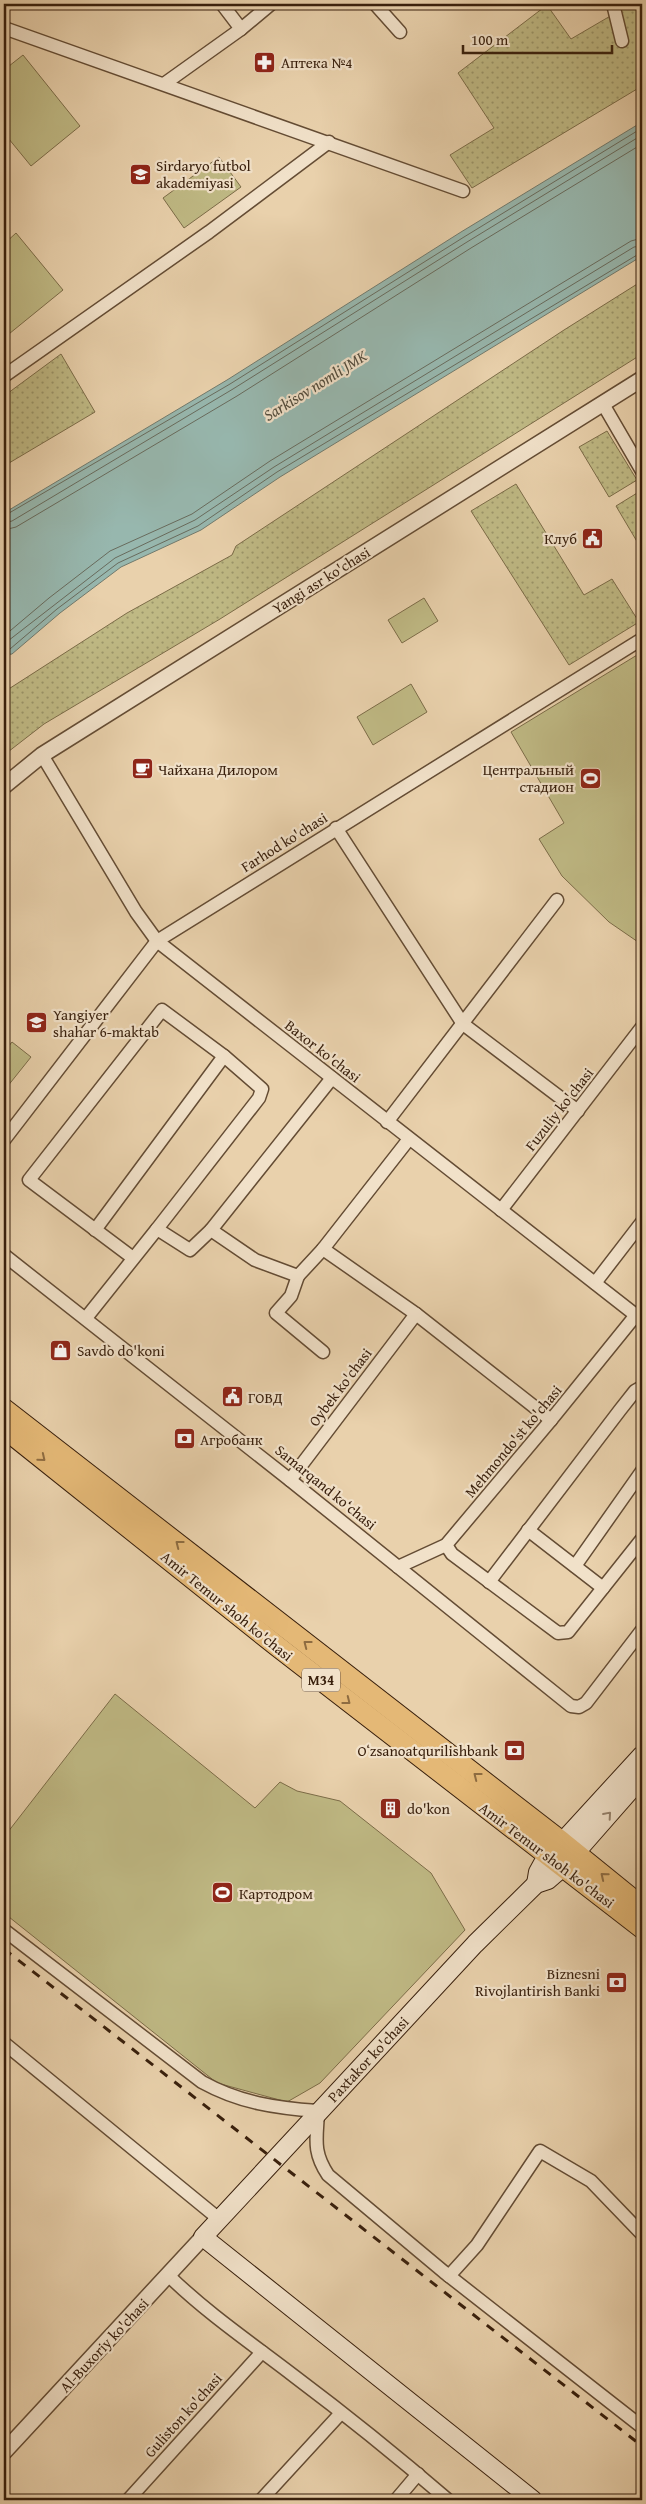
<svg xmlns="http://www.w3.org/2000/svg" width="646" height="2504" font-family="'Gentium Book Plus',serif">
<defs>
<pattern id="grass-dots" width="8" height="8" patternUnits="userSpaceOnUse" patternTransform="scale(1.25)"><rect width="8" height="8" fill="#bfb984"/><path d="M2 2h.1M6 6h.1" fill="none" stroke="#9c966a" stroke-width="1.8" stroke-linecap="round"/></pattern>
</defs>
<rect width="100%" height="100%" fill="#e9d1ac"/>
<filter id="stains"><feTurbulence type="fractalNoise" baseFrequency=".004" numOctaves="4"/><feColorMatrix values="0 0 0 0 .2 0 0 0 0 .09 0 0 0 0 .02 0 0 0 .5 -.17"/></filter>
<radialGradient id="worn" r=".72"><stop offset=".6" stop-color="#630" stop-opacity="0"/><stop offset="1" stop-color="#630" stop-opacity=".3"/></radialGradient>
<!-- grass -->
<g fill="url(#grass-dots)" stroke="#7c6c48">
<path d="M624,4H642V86L472,188L450,155L494,128L458,73L547,5L571,39L624,8Z"/>
<path d="M642,281V354L220,619L44,724L4,755V692L127,613L232,555L236,546L564,330Z"/>
<path d="M61,354L95,412L4,466V396Z"/>
<path d="M607,431L637,480L609,497L579,447Z"/>
<path d="M516,484L584,595L612,579L639,622L569,665L471,511Z"/>
<path d="M642,490V550L616,506Z"/>
</g>
<!-- park -->
<g fill="#bfb984" stroke="#7c6c48">
<path d="M23,55L80,126L31,166L4,133V70Z"/>
<path d="M219,157L241,187L184,228L163,198Z"/>
<path d="M16,233L63,290L4,338V244Z"/>
<path d="M424,598L438,621L402,643L388,620Z"/>
<path d="M642,652V943L641,944L609,922L562,876L539,839L564,823L511,732Z"/>
<path d="M411,684L427,712L373,745L357,717Z"/>
<path d="M12,1042L31,1057L7,1087L4,1085V1052Z"/>
<path d="M115,1694L255,1808L280,1782L297,1791L340,1801L431,1873L465,1930L320,2083L287,2102L217,2083L4,1913V1837Z"/>
</g>
<!-- water -->
<path fill="#97b7ae" stroke="#717a6d" d="M642,122V256L280,477L201,530L121,567L60,613L12,654L4,655V513L227,380L461,232Z"/>
<g fill="none" stroke-linecap="round" stroke-linejoin="round">
<!-- shore -->
<g stroke="#686b5d" stroke-width="1">
<path d="M4,516L230,384L464,237L642,128"/>
<path d="M4,523L12,521L233,389L467,242L642,135"/>
<path d="M4,530L16,527L237,396L471,248L642,144"/>
<path d="M4,636L49,598L110,551L192,514L270,461L631,241L642,238"/>
<path d="M4,644L115,558L195,520L274,467L634,247L642,246"/>
<path d="M4,650L10,649L57,609L118,563L198,526L277,472L642,252"/>
</g>
<defs>
<g id="minor">
<path d="M222,4L241,29"/>
<path d="M375,4L400,32"/>
<path d="M613,4L622,41"/>
<path d="M4,28L463,191"/>
<path d="M164,84L241,29L271,4"/>
<path d="M4,376L209,232L329,142"/>
<path d="M603,404L642,471"/>
<path d="M42,755L136,912L157,941L642,1320"/>
<path d="M336,828L463,1024L578,1111"/>
<path d="M387,1122L557,900"/>
<path d="M4,1140L157,941L642,639"/>
<path d="M501,1210L642,1027"/>
<path d="M95,1230L224,1056"/>
<path d="M211,1230L332,1078"/>
<path d="M323,1249L416,1314L551,1420"/>
<path d="M4,1255L290,1480L571,1706L579,1707L586,1703L642,1630"/>
<path d="M133,1258L29,1180L162,1010L224,1056L262,1089L259,1098L157,1229"/>
<path d="M298,1276L323,1249L409,1139"/>
<path d="M595,1283L642,1222"/>
<path d="M86,1318L157,1229L190,1250L211,1230L255,1260L298,1276L291,1296L276,1313L323,1352"/>
<path d="M290,1480L416,1314"/>
<path d="M528,1530L603,1588"/>
<path d="M446,1545L452,1554L558,1633L568,1632L642,1539"/>
<path d="M575,1566L642,1471"/>
<path d="M398,1567L446,1545L551,1420L636,1315"/>
<path d="M489,1582L620,1410L635,1391L642,1387"/>
<path d="M4,1930L202,2082C240,2103 276,2108 318,2111C317,2138 312,2151 328,2175L444,2272L642,2427"/>
<path d="M4,2043L219,2219"/>
<path d="M169,2276C207,2313 251,2343 294,2376C346,2415 398,2457 448,2500"/>
<path d="M449,2276L477,2245L540,2151L591,2181L642,2234"/>
<path d="M128,2500L262,2352"/>
<path d="M261,2500L341,2413"/>
<path d="M396,2500L418,2474"/>
</g>
<g id="tertiary">
<path d="M4,786L42,755L642,379"/>
<path d="M4,2452L203,2237"/>
</g>
<g id="secondary">
<path d="M536,1884L538,1872L543,1863L642,1755"/>
<path d="M533,2500L203,2237L475,1944L536,1884L548,1880L563,1867L642,1777"/>
</g>
<g id="trunk">
<path d="M4,1409L562,1842L642,1907"/>
<path d="M4,1428L277,1646L642,1928"/>
</g>
</defs>
<!-- minor casing -->
<use href="#minor" stroke="#644c34" stroke-width="15"/>
<!-- tertiary casing -->
<use href="#tertiary" stroke="#644c34" stroke-width="18"/>
<!-- secondary casing -->
<use href="#secondary" stroke="#381f0c" stroke-width="20"/>
<!-- trunk casing -->
<use href="#trunk" stroke="#381f0c" stroke-width="22"/>
<!-- minor -->
<use href="#minor" stroke="#f1e1c9" stroke-width="12"/>
<!-- tertiary -->
<use href="#tertiary" stroke="#f1e1c9" stroke-width="15"/>
<!-- secondary -->
<use href="#secondary" stroke="#f1e1c9" stroke-width="18"/>
<!-- trunk -->
<use href="#trunk" stroke="#e4b876" stroke-width="20"/>
<!-- rail -->
<path stroke="#381f0c" stroke-width="3" stroke-dasharray="9 9" stroke-linecap="butt" d="M4,1949L642,2446"/>
</g>
<!-- one-way arrows -->
<defs><path id="oneway-chevron" d="M-2-3.5L2.5 0L-2 3.5" fill="none" stroke-width="1.6" stroke-linecap="round" stroke-linejoin="round" transform="scale(1.25)"/></defs>
<g stroke="#8e6c41">
<use href="#oneway-chevron" transform="translate(42 1458) rotate(39)"/>
<use href="#oneway-chevron" transform="translate(179 1544) rotate(-142)"/>
<use href="#oneway-chevron" transform="translate(307 1644) rotate(-142)"/>
<use href="#oneway-chevron" transform="translate(347 1701) rotate(38)"/>
<use href="#oneway-chevron" transform="translate(477 1776) rotate(-142)"/>
<use href="#oneway-chevron" transform="translate(604 1876) rotate(-141)"/>
</g>
<use stroke="#94806a" href="#oneway-chevron" transform="translate(608 1815) rotate(-49)"/>
<!-- icons -->
<defs>
<symbol id="pharmacy-square" viewBox="-11 -11 22 22"><rect x="-9" y="-9" width="18" height="18" rx="4" fill="#8f2418" stroke="#f1e1c9"/><path d="M-2-6h4v4h4v4h-4v4h-4v-4h-4v-4h4Z" fill="#fff"/></symbol>
<symbol id="school-square" viewBox="-11 -11 22 22"><rect x="-9" y="-9" width="18" height="18" rx="4" fill="#8f2418" stroke="#f1e1c9"/><path d="M0-5L7-2L0 1L-7-2ZM-4 1L0 2.5L4 1V4Q0 6-4 4Z" fill="#fff"/></symbol>
<symbol id="civic-square" viewBox="-11 -11 22 22"><rect x="-9" y="-9" width="18" height="18" rx="4" fill="#8f2418" stroke="#f1e1c9"/><path d="M-.6-6.5H3V-4.5H.6V-3L4-1V1h2V6H-6V1h2V-1L-.6-3ZM-1.2 2.5V6h2.4V2.5Z" fill="#fff"/></symbol>
<symbol id="cafe-square" viewBox="-11 -11 22 22"><rect x="-9" y="-9" width="18" height="18" rx="4" fill="#8f2418" stroke="#f1e1c9"/><path d="M-5.5-4.5H6V0H3Q3 3.5 0 3.5H-2.5Q-5.5 3.5-5.5 0ZM3-3.2v2h1.7v-2ZM-6 4.5H4V6H-6Z" fill="#fff"/></symbol>
<symbol id="stadium-square" viewBox="-11 -11 22 22"><rect x="-9" y="-9" width="18" height="18" rx="4" fill="#8f2418" stroke="#f1e1c9"/><path d="M0-5a6.5 5 0 1 0 0 10a6.5 5 0 1 0 0-10ZM-3.5-1.8h7v3.6h-7Z" fill="#fff"/></symbol>
<symbol id="shop-square" viewBox="-11 -11 22 22"><rect x="-9" y="-9" width="18" height="18" rx="4" fill="#8f2418" stroke="#f1e1c9"/><path d="M-5-2.5h2.3a2.7 3.5 0 0 1 5.4 0H5L5.5 6h-11ZM-1.5-2.5h3a1.5 2.3 0 0 0-3 0Z" fill="#fff"/></symbol>
<symbol id="bank-square" viewBox="-11 -11 22 22"><rect x="-9" y="-9" width="18" height="18" rx="4" fill="#8f2418" stroke="#f1e1c9"/><path d="M-6-4H6V4H-6ZM0-2.3a2.3 2.3 0 1 0 0 4.6a2.3 2.3 0 1 0 0-4.6Z" fill="#fff"/></symbol>
<symbol id="building-square" viewBox="-11 -11 22 22"><rect x="-9" y="-9" width="18" height="18" rx="4" fill="#8f2418" stroke="#f1e1c9"/><path d="M-4-6H4V6H1V3H-1V6H-4ZM-2.5-4.3h1.7v1.8h-1.7ZM.8-4.3h1.7v1.8H.8ZM-2.5-1h1.7V.8h-1.7ZM.8-1h1.7V.8H.8Z" fill="#fff"/></symbol>
</defs>
<g fill-rule="evenodd">
<use href="#pharmacy-square" x="252" y="50" width="25" height="25"/>
<use href="#school-square" x="128" y="162" width="25" height="25"/>
<use href="#civic-square" x="580" y="526" width="25" height="25"/>
<use href="#cafe-square" x="130" y="756" width="25" height="25"/>
<use href="#stadium-square" x="578" y="766" width="25" height="25"/>
<use href="#school-square" x="24" y="1010" width="25" height="25"/>
<use href="#shop-square" x="48" y="1338" width="25" height="25"/>
<use href="#civic-square" x="220" y="1384" width="25" height="25"/>
<use href="#bank-square" x="172" y="1426" width="25" height="25"/>
<use href="#bank-square" x="502" y="1738" width="25" height="25"/>
<use href="#building-square" x="378" y="1796" width="25" height="25"/>
<use href="#stadium-square" x="210" y="1880" width="25" height="25"/>
<use href="#bank-square" x="604" y="1970" width="25" height="25"/>
</g>
<g text-anchor="middle" dominant-baseline="central" stroke-width="4.5" stroke-linejoin="round" paint-order="stroke">
<!-- shield labels -->
<rect fill="#f1e1c9" stroke="#705945" stroke-width="1" x="302" y="1668.5" width="38" height="23" rx="4"/>
<g font-size="14" font-weight="bold" fill="#381f0c">
<text x="321" y="1680">M34</text>
</g>
<!-- poi labels -->
<g font-size="15" fill="#381f0c" stroke="#f1e1c9" text-anchor="start">
<text x="281" y="62">Аптека №4</text>
<text x="156" y="165">Sirdaryo futbol<tspan x="156" dy="17">akademiyasi</tspan></text>
<text x="577" y="538" text-anchor="end">Клуб</text>
<text x="158" y="769">Чайхана Дилором</text>
<text x="574" y="769" text-anchor="end">Центральный<tspan x="574" dy="17">стадион</tspan></text>
<text x="53" y="1014">Yangiyer<tspan x="53" dy="17">shahar 6-maktab</tspan></text>
<text x="77" y="1350">Savdo do'koni</text>
<text x="248" y="1397">ГОВД</text>
<text x="200" y="1439">Агробанк</text>
<text x="498" y="1750" text-anchor="end">Oʻzsanoatqurilishbank</text>
<text x="407" y="1808">do'kon</text>
<text x="239" y="1893">Картодром</text>
<text x="600" y="1973" text-anchor="end">Biznesni<tspan x="600" dy="17">Rivojlantirish Banki</tspan></text>
</g>
<!-- street labels -->
<g font-size="15" fill="#381f0c" stroke="#f1e1c9">
<text transform="translate(321 580) rotate(-32)">Yangi asr ko'chasi</text>
<text transform="translate(284 842) rotate(-32)">Farhod ko'chasi</text>
<text transform="translate(323 1051) rotate(38)">Baxor ko'chasi</text>
<text transform="translate(559 1109) rotate(-52)">Fuzuliy ko'chasi</text>
<text transform="translate(340 1387) rotate(-53)">Oybek ko'chasi</text>
<text transform="translate(513 1441) rotate(-50)">Mehmondo'st ko'chasi</text>
<text transform="translate(326 1487) rotate(39)">Samarqand ko‘chasi</text>
<text transform="translate(227 1606) rotate(39)">Amir Temur shoh ko'chasi</text>
<text transform="translate(547 1855) rotate(37)">Amir Temur shoh ko'chasi</text>
<text transform="translate(368 2059) rotate(-47)">Paxtakor ko'chasi</text>
<text transform="translate(104 2345) rotate(-47)">Al-Buxoriy ko'chasi</text>
<text transform="translate(183 2415) rotate(-48)">Guliston ko'chasi</text>
</g>
<!-- water labels -->
<g font-size="16" font-style="italic" fill="#544d3d" stroke="#f1e1c9">
<text transform="translate(315 385) rotate(-32)">Sarkisov nomli JMK</text>
</g>
</g>
<!-- margin -->
<rect width="646" height="2504" fill="none" stroke="#e9d1ac" stroke-width="20"/>
<rect x="5" y="5" width="636" height="2494" fill="none" stroke="#381f0c" stroke-width="2.5"/>
<rect x="10" y="10" width="626" height="2484" fill="none" stroke="#381f0c"/>
<!-- scale -->
<path d="M463 45v8h149v-8" fill="none" stroke="#381f0c" stroke-width="2.5"/>
<text x="471" y="45" font-size="15" fill="#381f0c" stroke="#f1e1c9" stroke-width="4" paint-order="stroke">100 m</text>
<rect width="100%" height="100%" filter="url(#stains)"/>
<rect width="100%" height="100%" fill="url(#worn)"/>
</svg>
